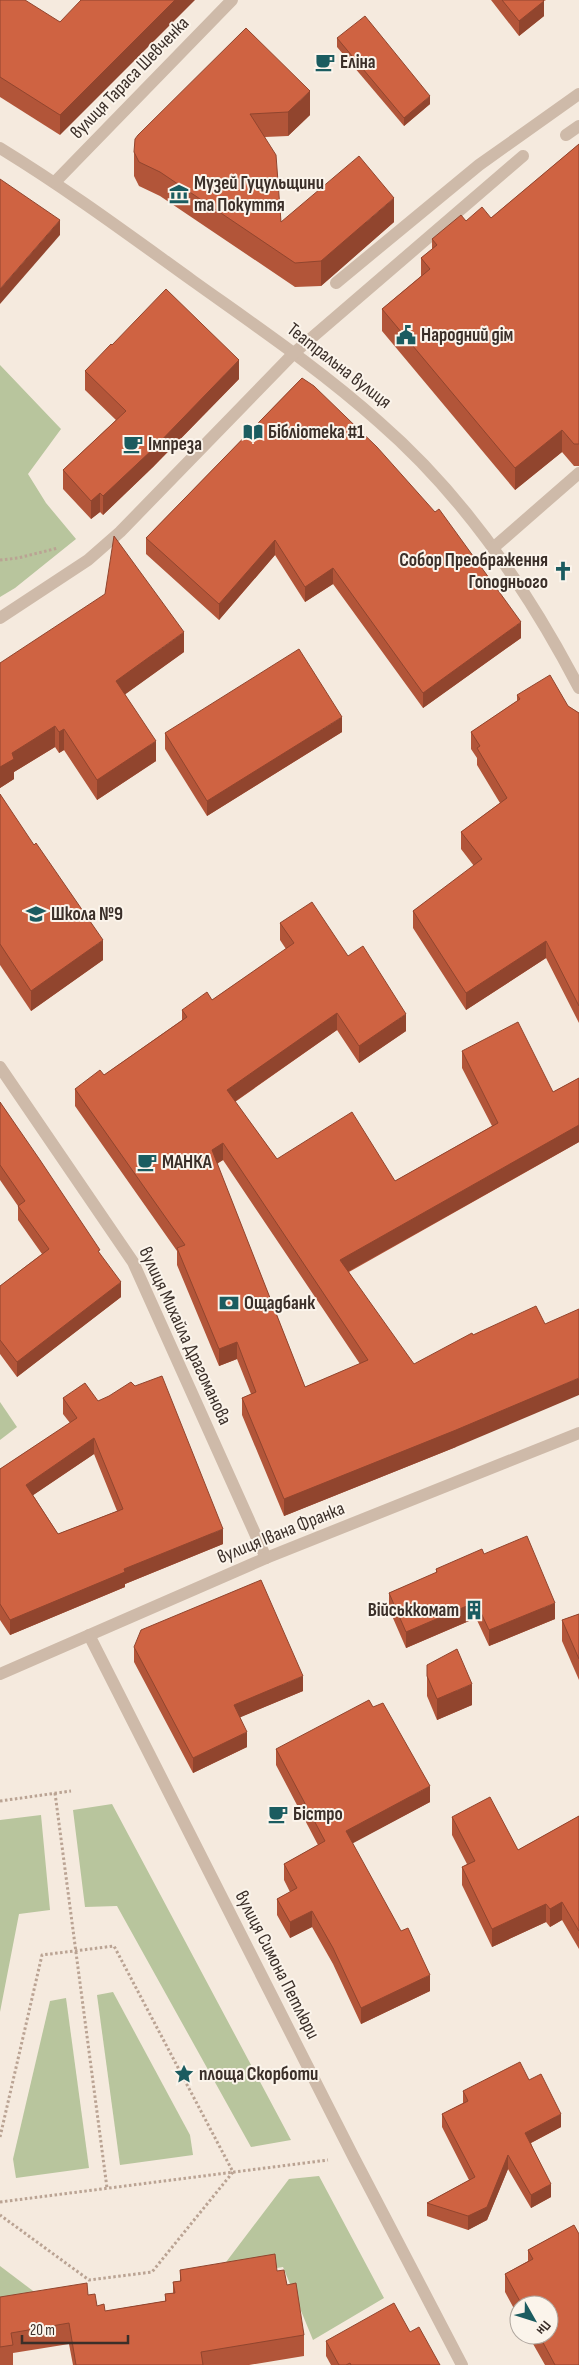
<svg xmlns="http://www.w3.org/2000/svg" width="579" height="2365" font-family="'Sofia Sans Condensed',sans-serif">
<rect width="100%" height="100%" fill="#f5eade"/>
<!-- green -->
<g fill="#b8c59d">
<path d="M0,365L61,429L28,474L46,503L76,539L15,588L0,597Z"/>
<path d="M0,1402L17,1427L0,1440Z"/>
<path d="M112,1804L291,2140L251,2147L117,1906L85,1907L73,1810Z"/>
<path d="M41,1815L50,1910L19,1914L0,2012V1820Z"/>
<path d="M113,1992L190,2135L193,2155L120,2165L97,1995Z"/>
<path d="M66,1998L89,2168L16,2178L13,2159L50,2001Z"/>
<path d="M319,2176L384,2298L313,2340L283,2267L214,2278L289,2179Z"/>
<path d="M0,2266L49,2303L0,2316Z"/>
</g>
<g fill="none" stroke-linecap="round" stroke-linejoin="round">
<!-- path -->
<g stroke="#baa393" stroke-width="3" stroke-dasharray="2.5 2.5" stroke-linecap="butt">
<path d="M0,560L18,558L58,548"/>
<path d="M55,1793L107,2188"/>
<path d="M0,1801L71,1791"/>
<path d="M0,2137L42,1955L114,1946L233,2172L152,2272L89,2280L0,2215"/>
<path d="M0,2202L328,2160"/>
</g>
<!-- minor -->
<g stroke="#cebaa9" stroke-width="12">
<path d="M566,135L579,126"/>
<path d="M0,148C67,189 129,235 193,281C256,326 321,370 379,422C463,495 528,590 579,688"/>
<path d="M55,182L232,0"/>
<path d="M336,283L479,165L579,94"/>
<path d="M493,548L579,473"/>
<path d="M0,618L88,560L120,532L294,353L523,156"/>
<path d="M0,1067L133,1262L266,1558"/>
<path d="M89,1635L353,2156L462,2365"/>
<path d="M0,1674L266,1558L579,1433"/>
</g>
</g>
<!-- wall -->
<g fill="#b25539" fill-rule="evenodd">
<path d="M0,0L60,22V135L0,97Z"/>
<path d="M491,0H546L544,1V16L519,36Z"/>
<path d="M246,28L310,115L288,136L265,137L281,222H394L321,286L295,287L160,196L139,186L134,176V152Z"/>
<path d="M337,38L430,104L404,126L337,47Z"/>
<path d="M579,144V466H574L562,452L515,490L382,331V309L421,276V258L432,249V239L466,221L491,218Z"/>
<path d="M112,345L239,379L153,467L103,515L100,512L91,519L63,489V470L116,420L85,390V371Z"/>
<path d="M302,378L521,638L423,708L333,584L305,602L275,555L219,620L146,554V538Z"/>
<path d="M184,652L125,694L156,761L97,800L64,750L59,753L55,747L14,772V779L0,788V663Z"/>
<path d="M517,695L568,706L579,713V1023L546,958L466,1010L413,928V911L474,866L461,849V832L500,803L477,765V758L471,749V732L517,701Z"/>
<path d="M342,732L207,816L165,749V733Z"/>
<path d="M0,794L103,960L31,1011L0,965Z"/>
<path d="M280,923L348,956L406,1031L359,1063L337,1030L235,1102L277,1159L395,1181L492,1126L462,1068V1051L553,1092L579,1078V1142L349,1272L456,1447L284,1516L242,1415V1398L251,1394L237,1359L219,1366L177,1265V1251L75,1106V1089L104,1075L182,1020V1010L212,1000L286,949L280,940ZM223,1160L360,1364L305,1387L217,1164Z"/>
<path d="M0,1102L100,1254L121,1297L17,1377L0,1354V1286L42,1254L18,1220V1206L0,1180Z"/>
<path d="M63,1398L98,1401L223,1544L125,1584V1587L10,1635L0,1620V1469L70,1423L63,1414ZM94,1454L117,1511L58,1534L33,1495Z"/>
<path d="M484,1554L555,1619L489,1646L476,1618L406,1648L389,1609V1593L436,1573V1569Z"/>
<path d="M579,1614V1680L562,1641V1620Z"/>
<path d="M134,1647L303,1691L240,1717L247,1747L193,1773L134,1662Z"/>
<path d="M427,1665L472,1705L437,1720L427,1696Z"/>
<path d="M276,1749L430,1802L352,1843L430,1991L361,2024L333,1964L312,1927L290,1938L277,1915V1899L290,1892L284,1880V1864L318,1845L276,1765Z"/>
<path d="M579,1816V1949L562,1920L550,1927L546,1922L492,1947L462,1885V1867L467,1864L452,1835V1817L518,1850Z"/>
<path d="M529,2080L561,2127L531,2143L551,2197L531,2208L508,2169L487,2220L468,2230L427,2216V2203L469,2180L442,2127V2114L463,2103V2091Z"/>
<path d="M574,2225L579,2365H545L528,2335H549V2305H519V2318L505,2292V2274L528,2261V2250Z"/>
<path d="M180,2270L277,2271L287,2285L304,2335V2356L249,2365H73L69,2344L13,2353V2365H0V2297L88,2295L97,2306L105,2311L165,2301V2294L173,2293V2282L180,2281Z"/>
<path d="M410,2332L440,2365H331L326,2356V2341Z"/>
</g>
<!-- shaded-wall -->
<g fill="#91452e">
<path d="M175,0H195L60,135V115Z"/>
<path d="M544,1V16L519,36V21Z"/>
<path d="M310,91V115L288,136V112Z"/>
<path d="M430,96V104L404,126V118Z"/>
<path d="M394,198V222L321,286V261Z"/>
<path d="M60,220V235L0,304V289Z"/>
<path d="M239,360V379L153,467L103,515V496Z"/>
<path d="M562,430V452L515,490V468Z"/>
<path d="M100,493V512L91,519V501Z"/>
<path d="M275,540V555L219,620V604Z"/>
<path d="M333,568V584L305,602V587Z"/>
<path d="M521,622V638L423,708V693Z"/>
<path d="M184,632V652L116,701V681Z"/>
<path d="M342,717V732L207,816V801Z"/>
<path d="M55,726V747L14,772V779L0,788V767L12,753Z"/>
<path d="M64,729V750L59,753V732Z"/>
<path d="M156,741V761L97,800V780Z"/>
<path d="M103,940V960L31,1011V991Z"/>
<path d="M546,941V958L466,1010V993Z"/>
<path d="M337,1013V1030L227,1107V1090Z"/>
<path d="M406,1014V1031L359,1063V1046Z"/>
<path d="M579,1125V1142L340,1276V1260Z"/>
<path d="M223,1143V1160L212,1166V1150Z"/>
<path d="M121,1282V1297L17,1377V1362Z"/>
<path d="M237,1342V1359L219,1366V1349Z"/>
<path d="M579,1378V1395L456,1447L284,1516V1499Z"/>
<path d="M94,1438V1454L26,1500V1485Z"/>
<path d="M223,1529V1544L125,1584V1587L10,1635V1620L124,1569Z"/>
<path d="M476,1602V1618L406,1648V1632Z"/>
<path d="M555,1603V1619L489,1646V1630Z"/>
<path d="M303,1676V1691L234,1720V1705Z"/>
<path d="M472,1684V1705L437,1720V1699Z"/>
<path d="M247,1732V1747L193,1773V1758Z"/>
<path d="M430,1786V1802L346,1847V1831Z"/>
<path d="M562,1902V1920L550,1927V1909Z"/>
<path d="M546,1904V1922L492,1947V1929Z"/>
<path d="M312,1911V1927L290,1938V1922Z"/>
<path d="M430,1975V1991L361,2024V2008Z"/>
<path d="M561,2114V2127L525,2146V2133Z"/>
<path d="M508,2155V2169L487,2220L468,2230V2216Z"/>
<path d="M551,2184V2197L531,2208V2195Z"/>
</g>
<!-- building -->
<g fill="#cf6342" stroke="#91452e" fill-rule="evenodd">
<path d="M0,0H25L60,22L81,0H175L60,115L0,77Z"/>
<path d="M502,0H543L544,1L519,21Z"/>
<path d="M365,16L430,96L404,118L337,38Z"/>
<path d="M246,28L310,91L288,112L250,114L276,155L281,222L359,156L394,198L321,261L295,263L160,172L139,162L134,152L135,139L138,135Z"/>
<path d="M579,144V444H574L562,430L515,468L382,309L430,269L421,258L437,245L432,239L461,215L466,221L482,207L491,218Z"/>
<path d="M0,179L60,220L0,289Z"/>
<path d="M166,289L239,360L153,449L103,496L100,493L91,501L63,470L126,411L85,371L111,344L112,345Z"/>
<path d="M302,378L314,386L377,447L435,512L439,509L521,622L423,693L333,568L305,587L275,540L219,604L146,538Z"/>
<path d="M114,536L184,632L116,681L156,741L97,780L64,729L59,732L55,726L12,753L14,759L0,767V663L105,594Z"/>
<path d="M299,649L342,717L207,801L165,733Z"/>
<path d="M550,675L568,706L579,713V1006L546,941L466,993L413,911L482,859L461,832L507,798L477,748L480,746L471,732L520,699L517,695Z"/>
<path d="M0,794L34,845L36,843L103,940L31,991L0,944Z"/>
<path d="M312,902L348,956L363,946L406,1014L359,1046L337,1013L227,1090L277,1159L352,1112L395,1181L498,1123L462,1051L518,1022L553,1092L579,1078V1125L340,1260L414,1364L472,1333L473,1335L536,1306L545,1324L579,1309V1378L456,1430L284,1499L242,1398L256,1392L237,1342L219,1349L177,1248L185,1245L75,1089L100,1070L104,1075L187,1017L182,1010L207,992L212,1000L294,943L280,923ZM223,1143L368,1360L305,1387L212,1150Z"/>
<path d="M0,1102L40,1160L100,1250L98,1251L121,1282L17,1362L0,1340V1286L49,1249L18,1206L25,1201L0,1165Z"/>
<path d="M162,1376L223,1529L124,1569L125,1572L10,1620L0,1604V1469L77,1418L63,1398L85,1383L98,1401L109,1396L131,1382L135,1386ZM94,1438L123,1509L58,1534L26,1485Z"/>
<path d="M527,1536L555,1603L489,1630L476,1602L406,1632L389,1593L437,1572L436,1569L482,1549L484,1554Z"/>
<path d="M261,1580L303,1676L234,1705L247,1732L193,1758L134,1647L141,1630Z"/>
<path d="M579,1614V1659L562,1620Z"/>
<path d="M457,1649L472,1684L437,1699L427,1676V1665Z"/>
<path d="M369,1700L373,1707L383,1703L430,1786L346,1831L401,1931L408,1928L430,1975L361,2008L333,1948L312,1911L290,1922L277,1899L297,1888L284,1864L325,1841L276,1749Z"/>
<path d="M490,1797L518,1850L579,1816V1931L562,1902L550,1909L546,1904L492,1929L462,1867L475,1861L452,1817Z"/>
<path d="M520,2062L529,2080L541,2074L561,2114L525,2133L551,2184L531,2195L508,2155L487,2207L468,2216L427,2203L475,2177L442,2114L468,2101L463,2091Z"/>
<path d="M574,2225L579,2234V2365H555L539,2335H549V2305H522L505,2274L533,2259L528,2250Z"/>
<path d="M275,2254L277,2271L284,2270L287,2285L296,2283L304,2335L201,2352L203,2365H76L69,2323L11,2333L13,2345L0,2347V2297L87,2283L88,2295L95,2294L97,2306L104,2304L105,2311L166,2301L165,2294L175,2293L173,2282L181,2281L180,2270Z"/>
<path d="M394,2303L410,2332L419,2327L440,2365H351L350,2363L346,2365H339L326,2341Z"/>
</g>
<!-- icons -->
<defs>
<symbol id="cafe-bare" viewBox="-9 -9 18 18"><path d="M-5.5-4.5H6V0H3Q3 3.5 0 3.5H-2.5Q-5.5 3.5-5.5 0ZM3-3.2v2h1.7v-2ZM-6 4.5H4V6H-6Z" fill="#1b5c60" stroke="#fbf4eb" stroke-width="2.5" paint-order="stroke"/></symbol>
<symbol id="museum-bare" viewBox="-9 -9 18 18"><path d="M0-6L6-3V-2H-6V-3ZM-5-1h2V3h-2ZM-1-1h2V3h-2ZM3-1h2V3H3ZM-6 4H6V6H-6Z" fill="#1b5c60" stroke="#fbf4eb" stroke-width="2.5" paint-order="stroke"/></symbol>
<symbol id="civic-bare" viewBox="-9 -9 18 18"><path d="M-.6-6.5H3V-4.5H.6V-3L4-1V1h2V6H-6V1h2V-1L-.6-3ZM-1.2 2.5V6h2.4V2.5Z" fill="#1b5c60" stroke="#fbf4eb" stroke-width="2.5" paint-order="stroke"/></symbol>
<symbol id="library-bare" viewBox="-9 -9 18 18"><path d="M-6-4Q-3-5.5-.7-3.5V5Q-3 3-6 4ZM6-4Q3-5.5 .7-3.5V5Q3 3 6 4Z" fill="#1b5c60" stroke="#fbf4eb" stroke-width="2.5" paint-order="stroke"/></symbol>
<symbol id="church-bare" viewBox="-9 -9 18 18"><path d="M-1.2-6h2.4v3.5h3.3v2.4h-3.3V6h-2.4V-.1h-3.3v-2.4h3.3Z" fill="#1b5c60" stroke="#fbf4eb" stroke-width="2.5" paint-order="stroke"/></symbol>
<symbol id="school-bare" viewBox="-9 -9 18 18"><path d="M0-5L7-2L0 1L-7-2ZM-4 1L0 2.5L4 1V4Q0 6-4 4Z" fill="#1b5c60" stroke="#fbf4eb" stroke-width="2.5" paint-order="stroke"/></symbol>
<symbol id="bank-bare" viewBox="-9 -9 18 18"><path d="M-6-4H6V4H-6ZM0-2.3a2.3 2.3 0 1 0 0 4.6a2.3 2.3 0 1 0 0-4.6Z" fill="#1b5c60" stroke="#fbf4eb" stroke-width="2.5" paint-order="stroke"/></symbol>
<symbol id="building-bare" viewBox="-9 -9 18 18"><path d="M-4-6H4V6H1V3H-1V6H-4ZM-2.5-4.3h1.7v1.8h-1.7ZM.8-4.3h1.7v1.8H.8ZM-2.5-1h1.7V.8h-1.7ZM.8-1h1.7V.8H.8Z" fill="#1b5c60" stroke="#fbf4eb" stroke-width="2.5" paint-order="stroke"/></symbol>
<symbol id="sight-bare" viewBox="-9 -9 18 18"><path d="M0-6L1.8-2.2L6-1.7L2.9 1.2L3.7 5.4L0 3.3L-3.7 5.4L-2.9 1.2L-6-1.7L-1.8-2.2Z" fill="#1b5c60" stroke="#fbf4eb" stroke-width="2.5" paint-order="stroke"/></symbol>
</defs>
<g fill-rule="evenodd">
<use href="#cafe-bare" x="311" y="48" width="28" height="28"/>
<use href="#museum-bare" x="165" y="180" width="28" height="28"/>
<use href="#civic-bare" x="392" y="321" width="28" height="28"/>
<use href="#library-bare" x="239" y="418" width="28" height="28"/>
<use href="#cafe-bare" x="119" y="430" width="28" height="28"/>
<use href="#church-bare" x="549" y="557" width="28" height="28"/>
<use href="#school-bare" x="22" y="900" width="28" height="28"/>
<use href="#cafe-bare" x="133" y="1148" width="28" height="28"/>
<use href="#bank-bare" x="215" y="1289" width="28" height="28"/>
<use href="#building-bare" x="460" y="1596" width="28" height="28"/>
<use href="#cafe-bare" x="264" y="1800" width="28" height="28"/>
<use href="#sight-bare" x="170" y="2060" width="28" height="28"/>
</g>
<g text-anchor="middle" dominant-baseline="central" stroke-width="4" stroke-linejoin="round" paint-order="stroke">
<!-- poi labels -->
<g font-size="19" font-weight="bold" fill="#3b2f29" stroke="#fbf4eb" text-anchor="start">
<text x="340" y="62">Еліна</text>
<text x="194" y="183">Музей Гуцульщини<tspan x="194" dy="22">та Покуття</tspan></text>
<text x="421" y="335">Народний дім</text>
<text x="268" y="432">Бібліотека #1</text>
<text x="148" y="444">Імпреза</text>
<text x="548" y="560" text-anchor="end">Собор Преображення<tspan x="548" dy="22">Гоподнього</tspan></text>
<text x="51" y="914">Школа №9</text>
<text x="162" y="1162">МАНКА</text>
<text x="244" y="1303">Ощадбанк</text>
<text x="459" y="1610" text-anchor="end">Військкомат</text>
<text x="293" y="1814">Бістро</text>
<text x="199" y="2074">площа Скорботи</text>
</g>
<!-- street labels -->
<g font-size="19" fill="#3b2f29" stroke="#fbf4eb">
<text transform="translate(130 78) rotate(-46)">вулиця Тараса Шевченка</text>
<text transform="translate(339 366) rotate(38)">Театральна вулиця</text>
<text transform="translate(185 1336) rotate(65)">вулиця Михайла Драгоманова</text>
<text transform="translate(281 1533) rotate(-22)">вулиця Івана Франка</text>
<text transform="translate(277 1965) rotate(63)">вулиця Симона Петлюри</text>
</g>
</g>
<!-- north arrow -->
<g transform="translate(534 2320) rotate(129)"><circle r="24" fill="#fbf4eb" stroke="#aea59d"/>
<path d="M0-4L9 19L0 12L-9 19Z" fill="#1b5c60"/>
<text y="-8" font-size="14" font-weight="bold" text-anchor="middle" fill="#3b2f29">Пн</text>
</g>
<!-- scale -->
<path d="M22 2335v8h106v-8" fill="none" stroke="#3b2f29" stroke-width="2.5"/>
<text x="30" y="2335" font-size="15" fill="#3b2f29" stroke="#fbf4eb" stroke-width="4" paint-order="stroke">20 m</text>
</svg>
